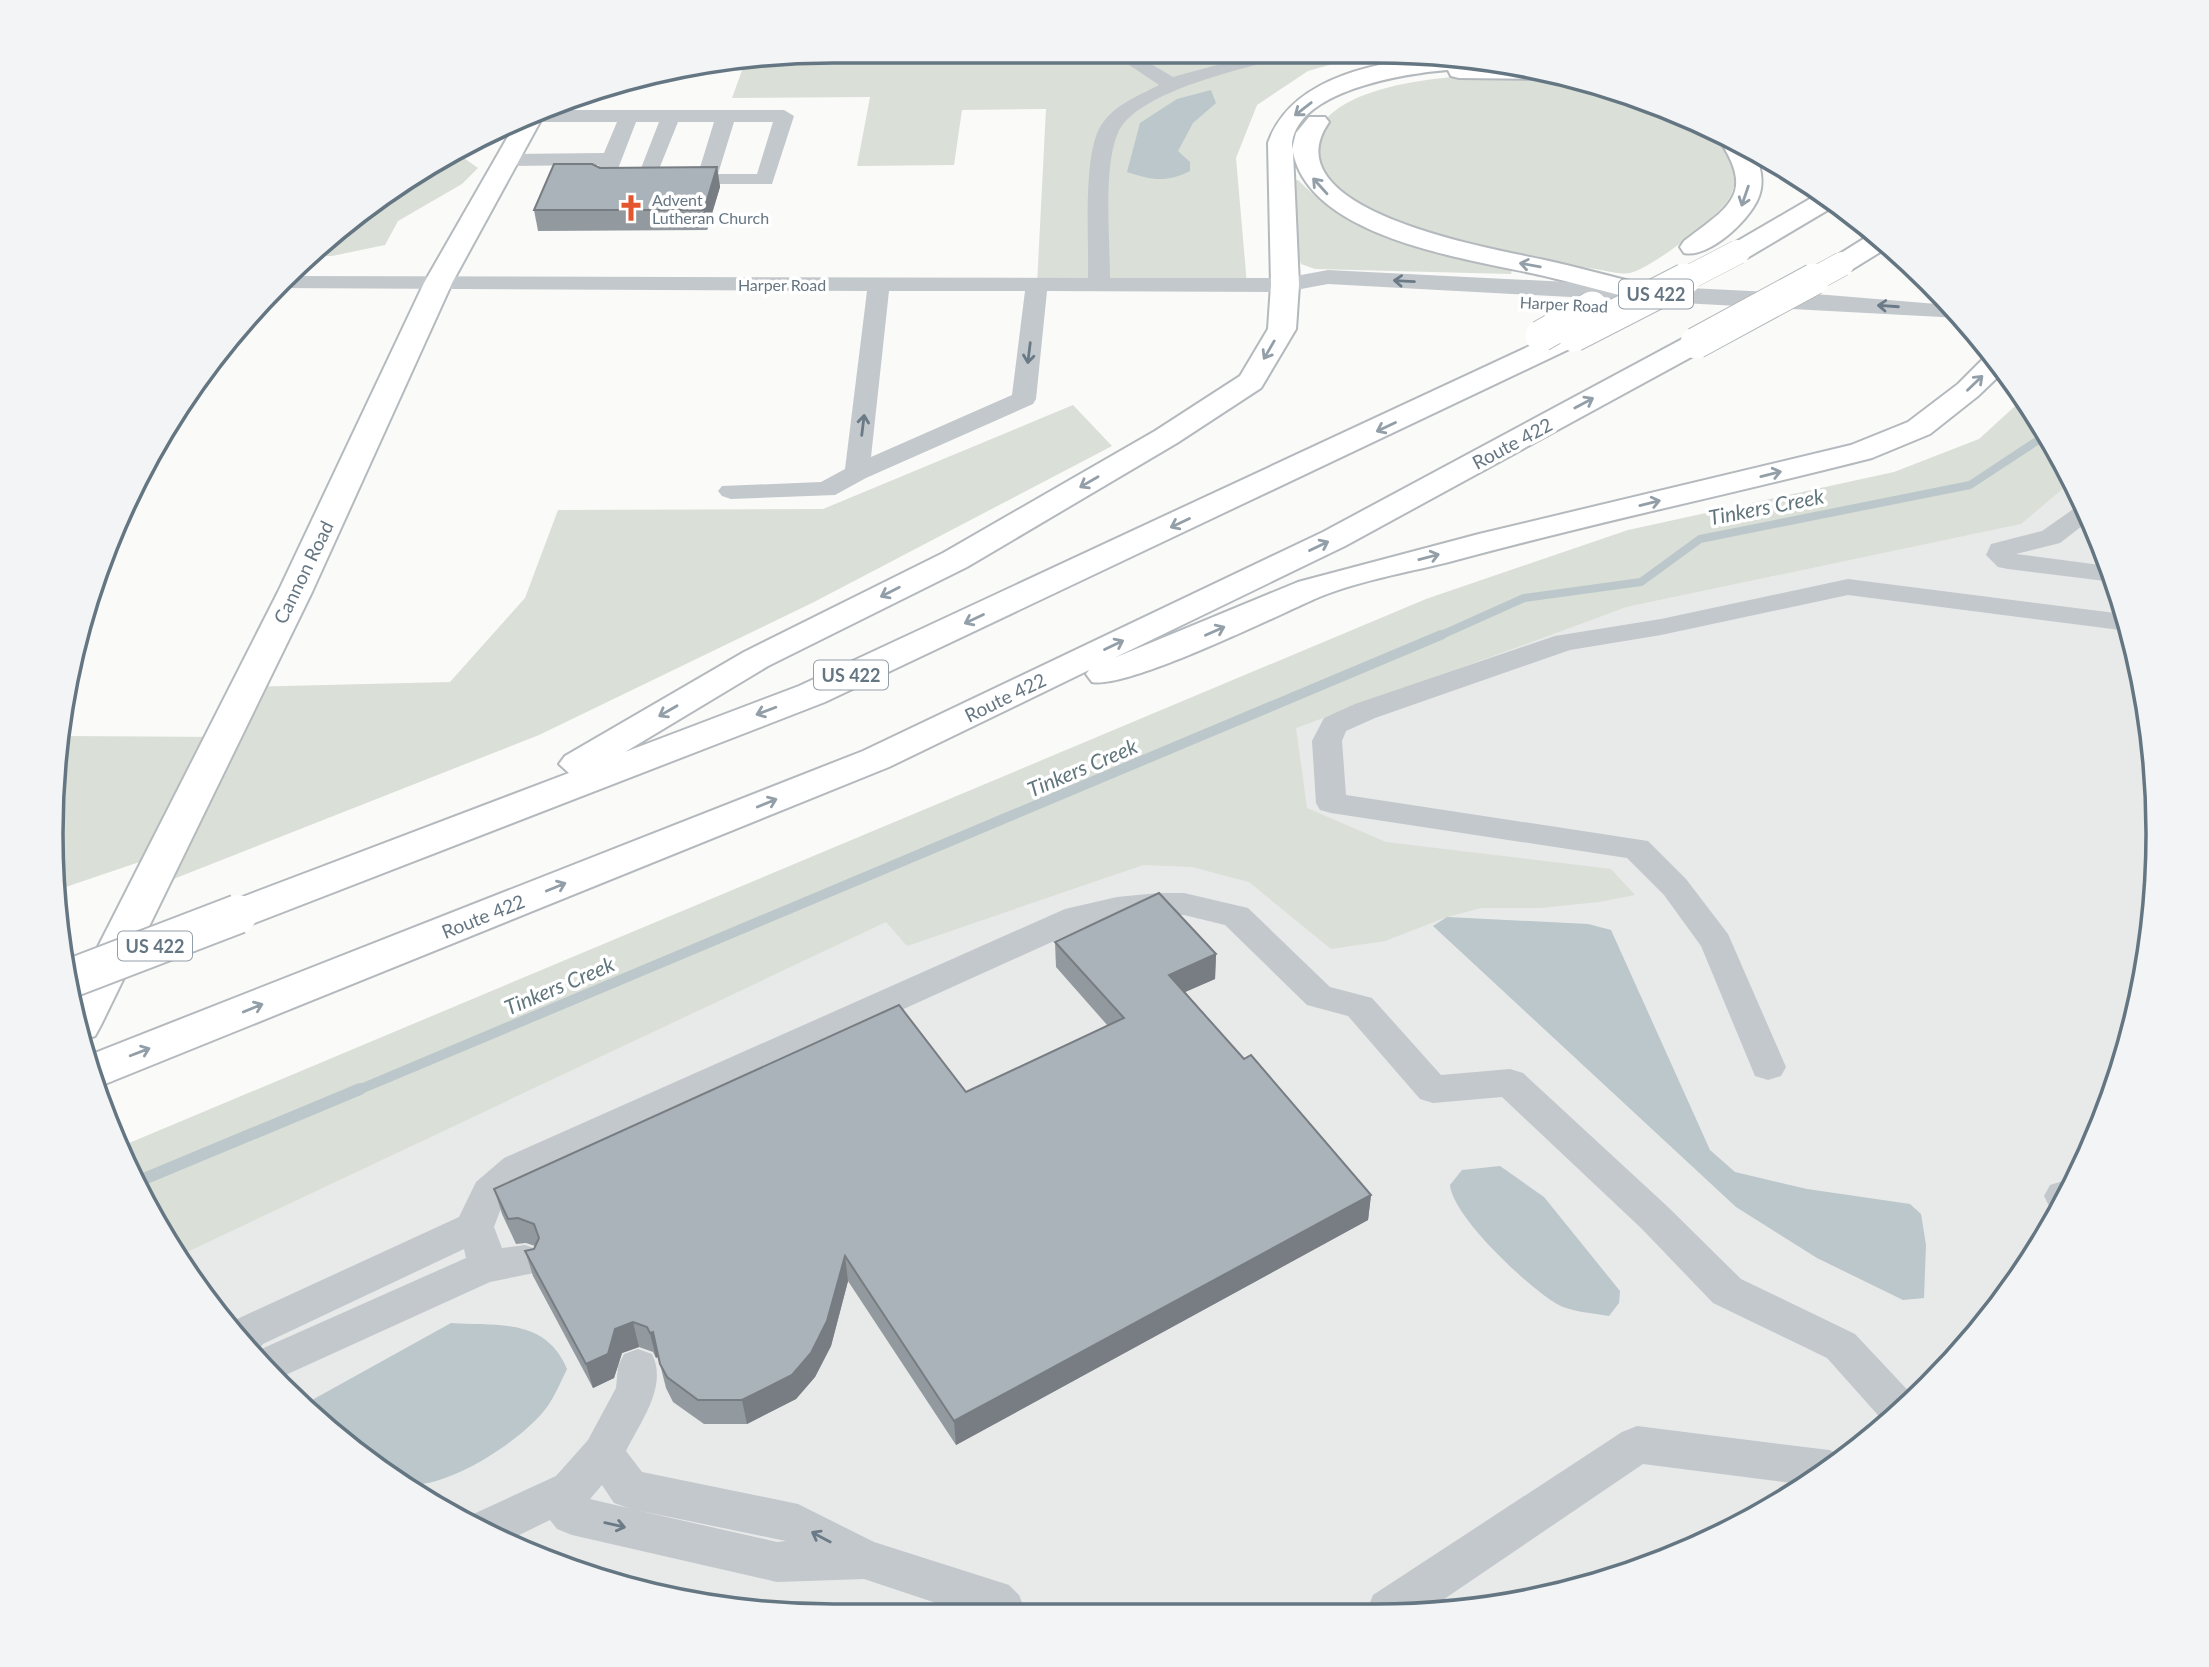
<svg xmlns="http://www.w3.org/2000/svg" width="2209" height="1667" font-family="Lato,sans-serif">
<rect width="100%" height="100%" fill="#fafaf8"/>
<!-- built -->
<path fill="#e8e9e9" d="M2071,482L2099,534L2143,680L2158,833L2143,986L2099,1133L2027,1268L1929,1387L1811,1484L1675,1557L1477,1610L731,1609L582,1575L442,1511L317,1422L183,1269L177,1257L1310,721L1627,607L2020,524Z"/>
<!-- green -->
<g fill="#dadfd7">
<path d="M925,51L1375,52L1308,71L1257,105L1236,158L1247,285H1037L1046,109L962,110L954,165L857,166L870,97L732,98L745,62L809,54H924Z"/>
<path d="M1500,74C1573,78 1661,93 1720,140C1736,152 1739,179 1730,197C1720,216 1652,268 1630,273C1619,275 1600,269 1588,268C1551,264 1516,256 1479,249C1464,245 1447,244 1433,238C1407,228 1381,215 1356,203C1336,194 1315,177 1314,154C1309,82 1452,76 1500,74Z"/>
<path d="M454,151L478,168L462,184L398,221L385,245L332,256H306L442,156Z"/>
<path d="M1298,180C1355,238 1435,255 1512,268L1511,274L1315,269L1301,264L1294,244L1288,181Z"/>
<path d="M2025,397L2071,482L2021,524L1627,607L1296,728L1307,808L1386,842L1611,869L1635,895L1599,902L1540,908H1481L1447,917L1385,941L1331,949L1249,882L1192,867L1143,865L907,946L886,922L177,1257L122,1146L1426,599L1628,530L1894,472L1979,439Z"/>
<path d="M1073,405L1112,446L814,602L539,735L148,889L163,854L54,891L62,736L222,737L247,687L450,682L525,598L558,510L823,509Z"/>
</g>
<!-- water -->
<g fill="#bbc7cb">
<path d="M1211,90L1216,103L1193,123L1178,151L1190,162V171C1166,183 1151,180 1127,172L1140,123L1177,99Z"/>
<path d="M1447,917L1588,924L1611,930L1710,1150L1735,1172L1807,1189L1910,1204L1921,1214L1926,1245L1924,1298L1903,1300L1817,1258L1736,1207L1433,926Z"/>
<path d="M1500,1166L1544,1197L1620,1291L1619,1303L1609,1316C1594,1313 1570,1312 1557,1304C1528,1287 1453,1217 1450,1185L1462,1170Z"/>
<path d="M451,1323C498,1326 546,1318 567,1369C561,1381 555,1396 547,1407C523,1440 445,1491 405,1484L317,1422L303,1405Z"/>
</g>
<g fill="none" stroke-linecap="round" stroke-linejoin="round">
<!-- stream-far2 -->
<path stroke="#bbc7cb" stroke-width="8" d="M1437,637L1524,598L1641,582L1700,539L1970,485L2046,435"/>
<!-- stream-far1 -->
<path stroke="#bbc7cb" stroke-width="10" d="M356,1091L1441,635"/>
<!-- stream -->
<path stroke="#bbc7cb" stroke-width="12" d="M139,1181L360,1089"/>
<defs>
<path id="major" d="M538,116L541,120L452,283L312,592L101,1025L95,1036L83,1040L74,994L278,592L424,283L514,126Z"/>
<g id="highway">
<path d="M1449,56L1553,73L1542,79L1459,78L1451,76L1448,70C1406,73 1290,91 1292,149L1296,133L1309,117H1325L1329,122C1268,210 1488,248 1540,259C1578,267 1616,278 1654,287L1658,293L1654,299L1644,301C1609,293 1575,283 1540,275C1468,259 1310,238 1293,152L1299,285L1296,329L1261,388L1177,443L967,567L768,666L625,752L799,686L1564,330L1574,328L1584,330L1588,336L1584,342L825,702L252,924L238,928L224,924L218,914L224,904L569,773L559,764L565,756L744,652L943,553L1155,431L1240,376L1268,329L1271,285L1268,143C1292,74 1386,60 1449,56Z"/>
<path d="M1719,131L1753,151C1760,164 1764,178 1760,193C1754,217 1709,259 1684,253L1680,247L1684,241C1732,205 1756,193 1716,135Z"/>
<path d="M1820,193L1838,204L1747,258H1729L1725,252L1729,246Z"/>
<path d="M1873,233L1890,246L1851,270H1833L1829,264L1833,258Z"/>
<path d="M1696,334L1706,337L1710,343L1706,349L1345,546L1114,658L1298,582L1479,534L1851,445L1908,422L1958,384L1986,356L1990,355L2004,371L1978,396L1930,434L1872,458C1735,493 1597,522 1460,559C1416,571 1359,580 1317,598C1276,616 1126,690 1092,682L1086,674L1089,670L889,767L105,1084L92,1085L87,1056L863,751L1323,532L1686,337Z"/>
</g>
</defs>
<!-- major casing -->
<use href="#major" stroke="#b5babe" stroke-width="4"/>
<!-- highway casing -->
<use href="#highway" stroke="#b4b9bd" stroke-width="4"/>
<!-- minor -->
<g fill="#c3c8cc" fill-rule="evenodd">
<path d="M1110,52H1131L1173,77L1264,52H1294L1291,56C1249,67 1136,91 1118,133C1103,166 1110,240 1110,278H1285L1328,270L1828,295L1949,305L1960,318L1328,284L1285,292L1047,291L1036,399L1033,404L866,478L835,495L731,499L722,496L718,491L722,486L821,482L845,469L867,291L274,288L286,276L1088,278C1089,240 1083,161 1099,129C1111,106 1138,96 1159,85ZM889,291H1025L1012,395L871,457Z"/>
<path d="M552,110H784L794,116L772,184H669L666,180L669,176L698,174L714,122H678L653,184L603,186L593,180L599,165L508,166L498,160L508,154L604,153L617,122H538L530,119ZM636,122H659L638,176L616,174ZM734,122H773L757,174H718Z"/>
<path d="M2082,503L2091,519L2060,543L2016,554L2108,566L2113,582L2008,569L1998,567L1986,555L1991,544L2042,531Z"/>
<path d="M1848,579L2123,614L2128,631L1848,595L1661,635L1570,650L1375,718L1346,731L1342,741L1346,795L1648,841L1686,879L1728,934L1786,1067L1781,1076L1768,1080L1755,1076L1701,946L1664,895L1627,858L1331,813L1320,810L1316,803L1312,741L1324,718L1355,704L1555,636L1661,619Z"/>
<path d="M1158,893H1184L1248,908L1330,987L1372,998L1441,1075L1510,1069L1523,1073L1668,1207L1741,1279L1855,1334L1915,1398L1885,1423L1827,1358L1713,1303L1642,1229L1502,1097L1433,1103L1420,1099L1348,1016L1307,1005L1225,925L1184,915H1158L1085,927L530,1178L503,1203L494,1227L502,1248L525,1245L539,1250L544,1261L539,1272L490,1282L279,1378L232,1324L235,1320L459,1217L476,1182L504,1158L1065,909L1117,897ZM464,1249L466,1258L259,1350L263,1344Z"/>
<path d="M2063,1181L2072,1184L2057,1212L2051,1210L2044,1196L2050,1185Z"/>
<path d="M638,1349L652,1354C668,1386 641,1421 626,1451L642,1472L798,1504L874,1542L1009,1585L1019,1595L1025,1610H957L864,1579L777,1582L572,1535L557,1529L550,1520L507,1541L466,1522L469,1516L556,1476L588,1440L616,1388L618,1366L624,1354ZM602,1485L614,1503L628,1508L590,1499ZM636,1510L786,1541L777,1542Z"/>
<path d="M1637,1426L1829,1450L1844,1456L1808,1485L1643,1464L1428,1610H1367L1373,1595L1622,1432Z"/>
</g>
<!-- major -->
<use href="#major" fill="#fff" fill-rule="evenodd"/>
<!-- highway -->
<use href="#highway" fill="#fff" fill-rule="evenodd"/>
<defs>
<g id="highway-bridge-far2">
<path d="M1682,281L1738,252"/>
<path d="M1811,281L1842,264"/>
</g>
<g id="highway-bridge-far1">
<path d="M1541,336L1592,307"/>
<path d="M1574,336L1685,279"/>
<path d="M1696,343L1814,279"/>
</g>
<path id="highway-bridge" d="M71,978L238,914"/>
</defs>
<!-- highway-bridge-far2 casing -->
<use href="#highway-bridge-far2" stroke="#b4b9bd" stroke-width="25" stroke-linecap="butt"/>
<!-- highway-bridge-far1 casing -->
<use href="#highway-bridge-far1" stroke="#b4b9bd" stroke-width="33" stroke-linecap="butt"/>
<!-- highway-bridge casing -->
<use href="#highway-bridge" stroke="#b4b9bd" stroke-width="42" stroke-linecap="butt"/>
<!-- highway-bridge-far2 -->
<use href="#highway-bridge-far2" stroke="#fff" stroke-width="24"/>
<!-- highway-bridge-far1 -->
<use href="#highway-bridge-far1" stroke="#fff" stroke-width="31"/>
<!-- highway-bridge -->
<use href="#highway-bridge" stroke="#fff" stroke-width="38"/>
</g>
<!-- wall -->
<g fill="#929a9f">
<path d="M717,167L720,187L707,230L538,231L534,210L600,168Z"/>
<path d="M1055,942L1216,954L1215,979L1185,992L1244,1059L1371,1195L1368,1220L956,1445L848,1281L831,1346L815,1377L796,1399L747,1424H704L673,1402L666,1388L658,1356L656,1358L653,1352L639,1347L622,1353L614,1378L593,1388L533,1276L525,1251L534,1249L535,1246L526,1243L516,1244L502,1214L494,1189L966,1092L1108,1026L1056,967Z"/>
</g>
<!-- shaded-wall -->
<g fill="#777d82">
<path d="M717,167L720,187L707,230L704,210Z"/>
<path d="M1216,954L1215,979L1169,999V975Z"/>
<path d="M1371,1195L1368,1220L956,1445L954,1421Z"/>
<path d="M845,1256L848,1281L831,1346L815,1377L796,1399L747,1424L742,1400Z"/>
<path d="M633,1322L639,1347L622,1353L614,1378L593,1388L586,1364L615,1329Z"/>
<path d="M653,1332L660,1356L656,1358L650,1333Z"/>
</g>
<!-- building -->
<g fill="#aab3b9" stroke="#777d82" stroke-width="2">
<path d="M554,164H592L600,168L717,167L704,210H534Z"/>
<path d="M1159,893L1216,954L1169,975L1244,1059L1251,1055L1371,1195L954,1421L845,1256L827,1321L811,1353L792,1375L742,1400H698L667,1377L660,1364L653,1332L650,1333L647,1327L633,1322L615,1329L608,1354L586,1364L525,1251L534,1249L539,1238L534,1224L518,1218L508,1219L494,1189L899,1005L966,1092L1124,1018L1055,942Z"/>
</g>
<!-- one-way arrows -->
<defs><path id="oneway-shaft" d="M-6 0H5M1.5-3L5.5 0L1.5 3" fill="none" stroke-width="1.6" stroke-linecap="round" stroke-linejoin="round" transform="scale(1.75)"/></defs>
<g stroke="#939fa8">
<use href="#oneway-shaft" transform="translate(1303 109) rotate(142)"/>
<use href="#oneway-shaft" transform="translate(1320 186) rotate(-132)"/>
<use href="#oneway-shaft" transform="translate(1745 196) rotate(109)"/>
<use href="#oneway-shaft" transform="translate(1530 265) rotate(-170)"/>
<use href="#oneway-shaft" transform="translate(1269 350) rotate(120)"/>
<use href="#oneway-shaft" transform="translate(1975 383) rotate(-44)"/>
<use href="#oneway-shaft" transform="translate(1584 403) rotate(-28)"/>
<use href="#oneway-shaft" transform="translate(1386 427) rotate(155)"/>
<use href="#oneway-shaft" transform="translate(1771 474) rotate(-14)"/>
<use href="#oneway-shaft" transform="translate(1089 482) rotate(150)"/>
<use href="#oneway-shaft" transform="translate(1650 503) rotate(-14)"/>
<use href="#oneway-shaft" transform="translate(1180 523) rotate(155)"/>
<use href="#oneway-shaft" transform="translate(1319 546) rotate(-26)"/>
<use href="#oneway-shaft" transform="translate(1429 557) rotate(-15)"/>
<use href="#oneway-shaft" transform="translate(890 592) rotate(153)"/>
<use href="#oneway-shaft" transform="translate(974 619) rotate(155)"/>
<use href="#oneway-shaft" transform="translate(1215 631) rotate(-24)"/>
<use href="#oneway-shaft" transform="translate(1114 645) rotate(-26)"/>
<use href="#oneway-shaft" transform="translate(668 711) rotate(150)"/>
<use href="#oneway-shaft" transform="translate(766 711) rotate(159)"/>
<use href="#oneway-shaft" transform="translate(767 803) rotate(-22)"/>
<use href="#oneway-shaft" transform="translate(556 887) rotate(-22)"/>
<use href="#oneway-shaft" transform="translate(253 1008) rotate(-22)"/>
<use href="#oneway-shaft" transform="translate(140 1052) rotate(-21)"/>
</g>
<g stroke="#6a7a87">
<use href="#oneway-shaft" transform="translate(1404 281) rotate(-177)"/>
<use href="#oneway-shaft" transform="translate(1888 306) rotate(-176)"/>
<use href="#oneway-shaft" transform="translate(1029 353) rotate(97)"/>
<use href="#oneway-shaft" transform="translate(863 425) rotate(-83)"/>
<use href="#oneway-shaft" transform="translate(615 1525) rotate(13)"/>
<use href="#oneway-shaft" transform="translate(821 1537) rotate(-152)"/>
</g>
<!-- icons -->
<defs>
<symbol id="church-bare" viewBox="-9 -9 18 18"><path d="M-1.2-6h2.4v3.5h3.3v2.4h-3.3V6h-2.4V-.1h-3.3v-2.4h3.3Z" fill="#e4572e" stroke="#fff" stroke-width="2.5" paint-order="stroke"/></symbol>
</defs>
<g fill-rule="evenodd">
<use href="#church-bare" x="612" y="189" width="38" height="38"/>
</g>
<g text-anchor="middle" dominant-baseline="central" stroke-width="7" stroke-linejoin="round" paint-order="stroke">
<!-- far-poi labels -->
<g font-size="16" fill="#657683" stroke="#fff" text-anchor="start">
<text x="652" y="199">Advent<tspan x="652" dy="18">Lutheran Church</tspan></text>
</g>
<!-- far-street labels -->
<g font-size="16" fill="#657683" stroke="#fff">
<text x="782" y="284">Harper Road</text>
<text transform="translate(1564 304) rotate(3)">Harper Road</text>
</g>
<!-- shield labels -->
<g fill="#fff" stroke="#939fa8" stroke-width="2">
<rect x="1619" y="279.5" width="74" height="29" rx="5"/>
<rect x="814" y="660.5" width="74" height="29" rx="5"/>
<rect x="118" y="931.5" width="74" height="29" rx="5"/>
</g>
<g font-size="18" font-weight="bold" fill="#657683">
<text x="1656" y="294">US 422</text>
<text x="851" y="675">US 422</text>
<text x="155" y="946">US 422</text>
</g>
<!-- street labels -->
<g font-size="19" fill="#657683" stroke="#fff">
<text transform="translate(1512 443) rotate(-28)">Route 422</text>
<text transform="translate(303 572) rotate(-64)">Cannon Road</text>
<text transform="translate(1005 697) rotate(-26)">Route 422</text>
<text transform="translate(483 916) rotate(-22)">Route 422</text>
</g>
<!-- water labels -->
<g font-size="21" font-style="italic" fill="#60757c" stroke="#fff">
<text transform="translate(1766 506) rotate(-11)">Tinkers Creek</text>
<text transform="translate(1082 767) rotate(-23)">Tinkers Creek</text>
<text transform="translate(559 985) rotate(-23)">Tinkers Creek</text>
</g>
</g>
<!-- crop -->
<path d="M0 0H2209V1667H0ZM833 63H1376A770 770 0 0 1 2146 833V834A770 770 0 0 1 1376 1604H833A770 770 0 0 1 63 834V833A770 770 0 0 1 833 63Z" fill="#f3f4f5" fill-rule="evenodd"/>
<path fill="none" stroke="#657683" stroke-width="3.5" d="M833 63H1376A770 770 0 0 1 2146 833V834A770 770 0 0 1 1376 1604H833A770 770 0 0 1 63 834V833A770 770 0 0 1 833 63Z"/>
</svg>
